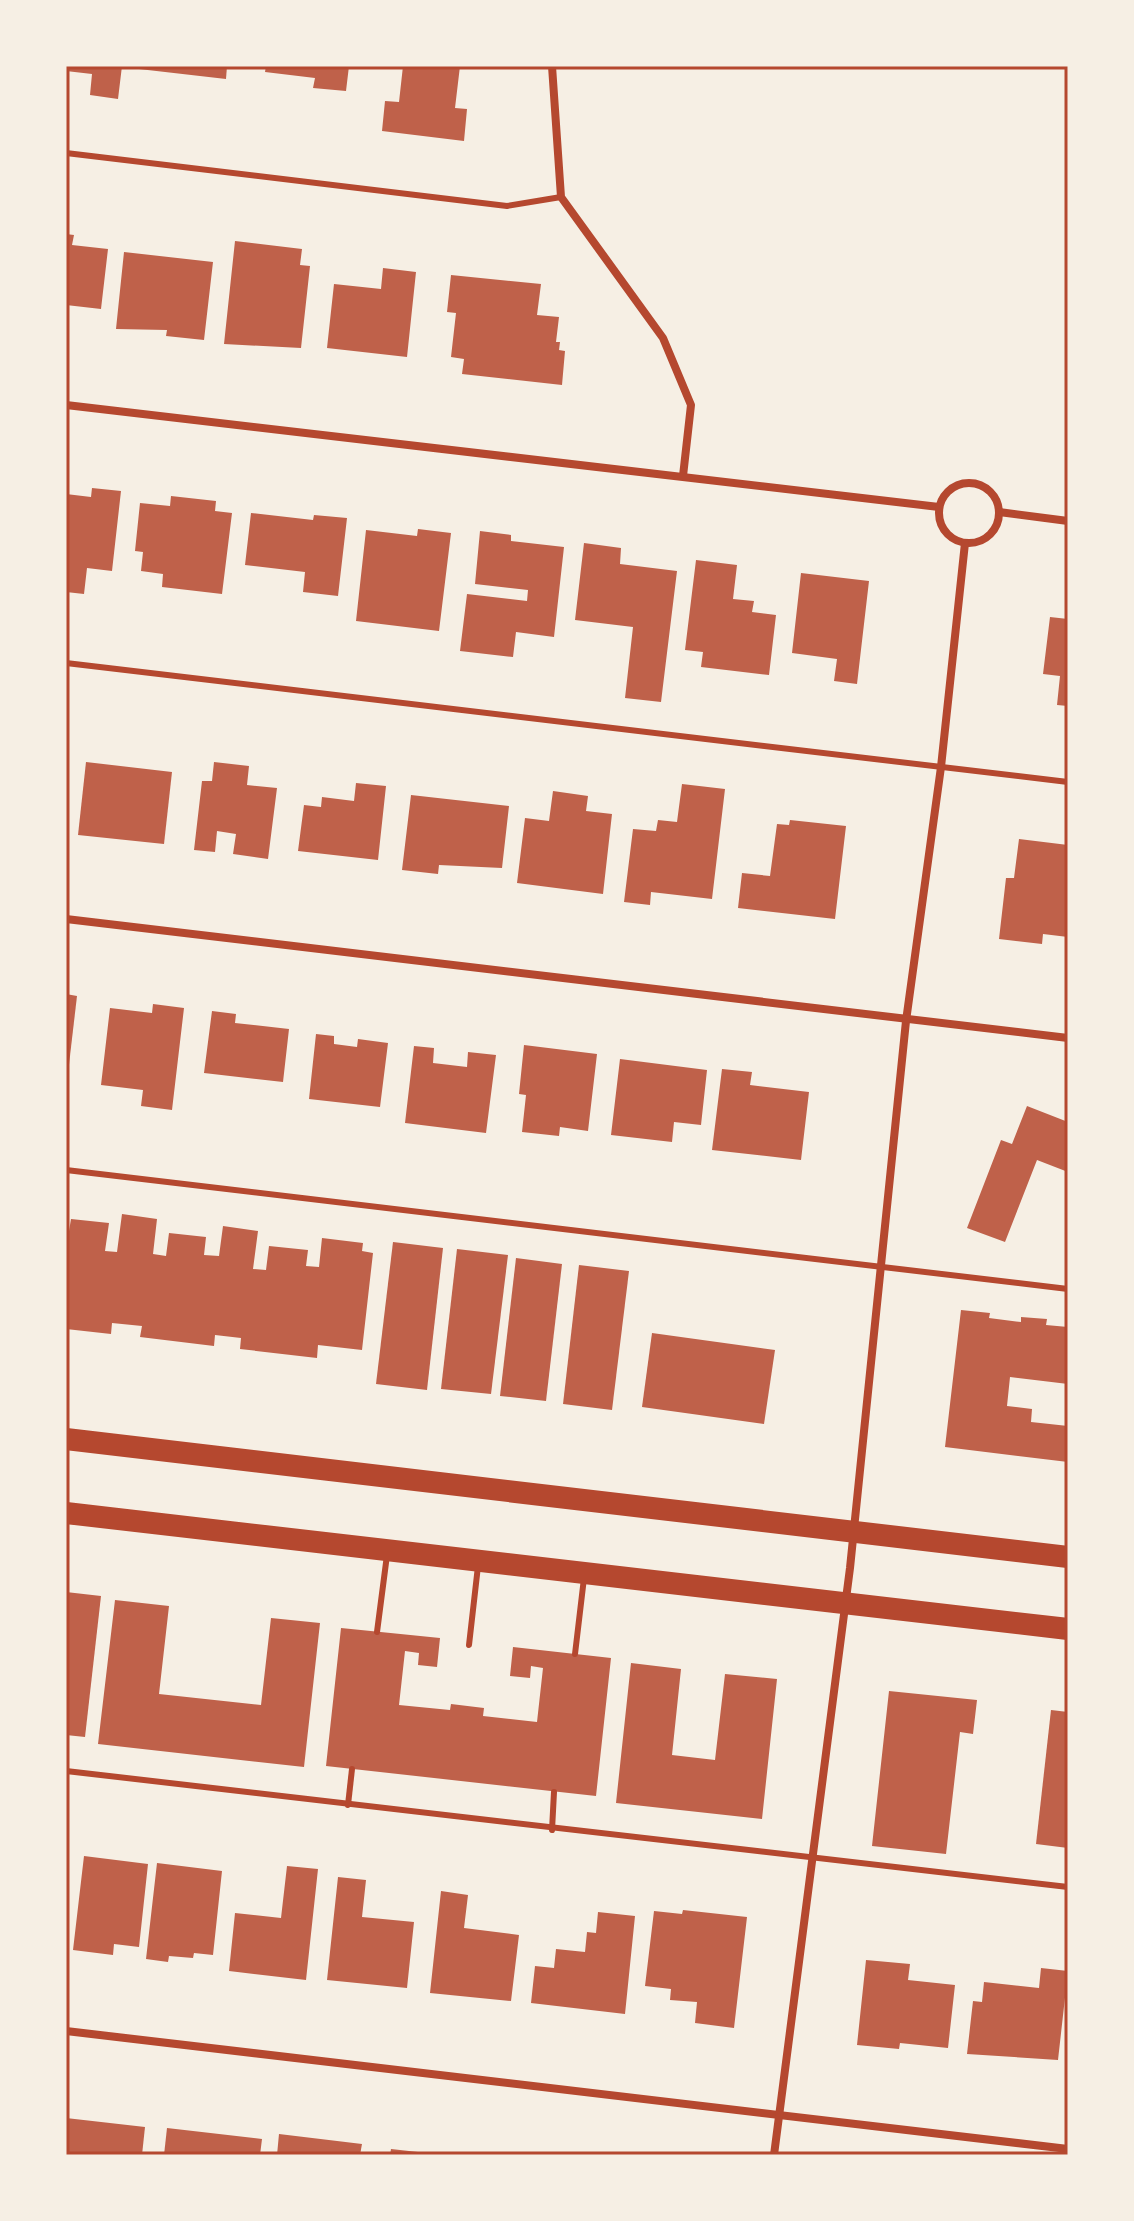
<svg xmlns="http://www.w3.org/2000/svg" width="1134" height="2221" font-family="Karla,sans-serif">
<rect width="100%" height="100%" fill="#f6efe4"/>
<!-- building -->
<g fill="#bf614a">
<path d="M66,66H122L118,99L90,95L92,74L66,71Z"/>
<path d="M140,66H227L226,79L139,69Z"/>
<path d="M266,66H349L346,91L313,88L315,78L265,72Z"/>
<path d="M403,66H460L455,108L467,109L464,141L382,131L385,101L399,102Z"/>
<path d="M66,234L74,235L72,245L108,249L101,309L66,305Z"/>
<path d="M235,241L302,249L300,265L310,266L301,348L224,344Z"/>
<path d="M124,252L213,262L204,340L166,336L167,330L116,329Z"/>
<path d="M383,268L416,272L407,357L327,348L334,284L381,289Z"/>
<path d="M451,275L541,284L537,315L559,317L556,342H560L559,350L565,351L562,385L462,374L464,359L451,357L456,313L447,312Z"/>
<path d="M92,488L121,491L112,571L87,568L84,594L66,592V494L91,497Z"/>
<path d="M171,496L216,501L215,511L232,513L222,594L162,587L163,574L141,571L143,552L135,551L140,503L170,506Z"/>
<path d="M251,513L313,520L314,515L347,518L338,596L303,592L305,572L245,565Z"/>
<path d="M418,529L451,533L439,631L356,621L366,530L417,536Z"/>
<path d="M480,531L511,535V541L564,547L554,637L516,632L513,657L460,651L467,594L527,601L528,590L475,584Z"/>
<path d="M584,543L621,548L620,564L677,571L661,702L625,698L633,627L575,620Z"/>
<path d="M696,560L737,565L733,599L754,601L752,612L776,615L769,675L701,667L703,652L685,650Z"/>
<path d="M801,573L869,581L857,684L834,681L837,659L792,653Z"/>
<path d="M1050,617L1068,619V706L1057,705L1060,676L1043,674Z"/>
<path d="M86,762L172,772L164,844L78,835Z"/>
<path d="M214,762L249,766L247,785L277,788L268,859L233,854L236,834L217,831L215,852L194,850L202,781H212Z"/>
<path d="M356,783L386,786L378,860L298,851L304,805L321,807L322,797L354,801Z"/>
<path d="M682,784L725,789L712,899L651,892L650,905L624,902L633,829L656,831L658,820L677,822Z"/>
<path d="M553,791L588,796L586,811L612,814L603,894L517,883L525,818L549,821Z"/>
<path d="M411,795L509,806L502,868L439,865L438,874L402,870Z"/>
<path d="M790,820L846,826L835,919L738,908L742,873L770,876L777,824L789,825Z"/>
<path d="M1019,839L1068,845V937L1043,934L1042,944L999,939L1006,878H1014Z"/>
<path d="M66,994L77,996L68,1073H66Z"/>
<path d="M153,1004L184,1008L172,1110L141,1106L143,1090L101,1085L110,1008L152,1013Z"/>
<path d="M212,1011L236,1014L235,1023L289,1029L283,1082L204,1073Z"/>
<path d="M316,1034L334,1036V1044L357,1047L358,1039L388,1043L380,1107L309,1099Z"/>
<path d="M524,1045L597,1054L588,1131L560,1127L559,1136L522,1132L526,1095L519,1094Z"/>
<path d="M414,1046L434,1048L433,1063L467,1067L468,1052L496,1055L486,1133L405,1123Z"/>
<path d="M620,1059L707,1070L701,1125L674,1122L672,1142L611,1135Z"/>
<path d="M722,1069L752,1072L750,1085L809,1092L801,1160L712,1150Z"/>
<path d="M1027,1106L1068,1122V1172L1037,1160L1005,1242L967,1228L1001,1140L1012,1144Z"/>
<path d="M122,1214L157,1219L153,1254L166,1256L169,1233L206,1237L204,1255L219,1256L223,1226L258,1231L253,1269L266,1270L269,1246L308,1250L306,1266L319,1267L322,1238L363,1243L362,1251L373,1253L362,1350L318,1345L317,1358L240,1349L241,1338L215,1335L214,1346L140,1337L142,1326L112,1323L111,1334L66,1329V1249L71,1219L109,1223L105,1251L117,1252Z"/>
<path d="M393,1242L443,1248L427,1390L376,1384Z"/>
<path d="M457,1249L508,1255L491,1394L441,1389Z"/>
<path d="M516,1258L562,1264L546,1401L500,1396Z"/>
<path d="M579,1265L629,1271L612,1410L563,1404Z"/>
<path d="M961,1310L990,1313L989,1318L1021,1322V1317L1047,1319L1046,1325L1068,1327V1384L1010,1377L1007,1406L1032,1409L1031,1422L1068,1426V1462L945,1447Z"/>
<path d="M652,1333L775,1350L764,1424L642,1407Z"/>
<path d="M66,1592L101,1596L85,1737L66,1735Z"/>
<path d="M115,1600L169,1606L159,1694L261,1705L271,1618L320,1623L304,1767L98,1744Z"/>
<path d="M341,1628L440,1638L437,1667L418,1665L419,1653L405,1651L399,1705L450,1710L451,1704L484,1708L483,1716L537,1722L543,1668L531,1666L530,1678L510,1676L513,1647L611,1658L596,1796L326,1766Z"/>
<path d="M631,1663L681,1669L672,1755L715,1760L725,1674L777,1679L762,1819L616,1803Z"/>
<path d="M889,1691L977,1700L973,1734L960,1732L946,1854L872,1846Z"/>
<path d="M1051,1710L1068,1712V1848L1036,1844Z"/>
<path d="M84,1856L148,1864L139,1947L114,1944L113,1955L73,1950Z"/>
<path d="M157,1863L222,1871L213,1955L194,1953L193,1958L169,1956L168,1962L146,1959Z"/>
<path d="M287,1866L318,1869L306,1980L229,1971L235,1913L281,1918Z"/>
<path d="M338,1877L366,1880L362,1917L414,1922L407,1988L327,1980Z"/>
<path d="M441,1891L468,1895L464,1928L519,1935L511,2001L430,1993Z"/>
<path d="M683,1910L747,1917L734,2028L695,2023L697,2002L670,2000L671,1989L645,1986L654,1911L682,1914Z"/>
<path d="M598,1912L635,1916L625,2014L531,2003L535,1966L554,1968L556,1949L585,1952L587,1932L596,1933Z"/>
<path d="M866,1960L910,1964L908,1980L955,1985L948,2048L900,2043L899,2049L857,2045Z"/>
<path d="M1041,1968L1068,1971L1058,2060L967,2054L973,2001L982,2002L984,1982L1039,1988Z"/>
<path d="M66,2118L145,2127L142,2155H66Z"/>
<path d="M167,2128L262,2139L260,2155H164Z"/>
<path d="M279,2134L362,2144L360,2155H277Z"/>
<path d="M391,2149L427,2153L426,2155H390Z"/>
</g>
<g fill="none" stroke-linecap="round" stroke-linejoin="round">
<!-- service -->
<g stroke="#b5482f" stroke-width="6">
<path d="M66,153L507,206L561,197"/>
<path d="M66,663L1068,782"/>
<path d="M66,1170L1068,1289"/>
<path d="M377,1632L387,1555"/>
<path d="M469,1645L478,1566"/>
<path d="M575,1654L584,1578"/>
<path d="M66,1771L1068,1887"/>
<path d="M348,1805L352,1769"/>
<path d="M552,1830L554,1792"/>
</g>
<!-- minor -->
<g stroke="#b5482f" stroke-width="8">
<path d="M552,66L561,197L663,338L691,405L683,476"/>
<path d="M66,405L939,507"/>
<circle cx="969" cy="513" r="30"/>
<path d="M999,512L1068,521"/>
<path d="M66,919L1068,1038"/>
<path d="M66,2031L1068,2149"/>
<path d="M774,2155L850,1568L906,1021L941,767L965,543"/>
</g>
<!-- trunk -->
<g stroke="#b5482f" stroke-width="22">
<path d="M66,1439L1068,1557"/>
<path d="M66,1513L1068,1629"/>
</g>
</g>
<!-- border -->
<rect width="1134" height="2221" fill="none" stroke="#f6efe4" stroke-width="136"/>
<rect x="68" y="68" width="998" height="2085" fill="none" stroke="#b5482f" stroke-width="3"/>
</svg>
